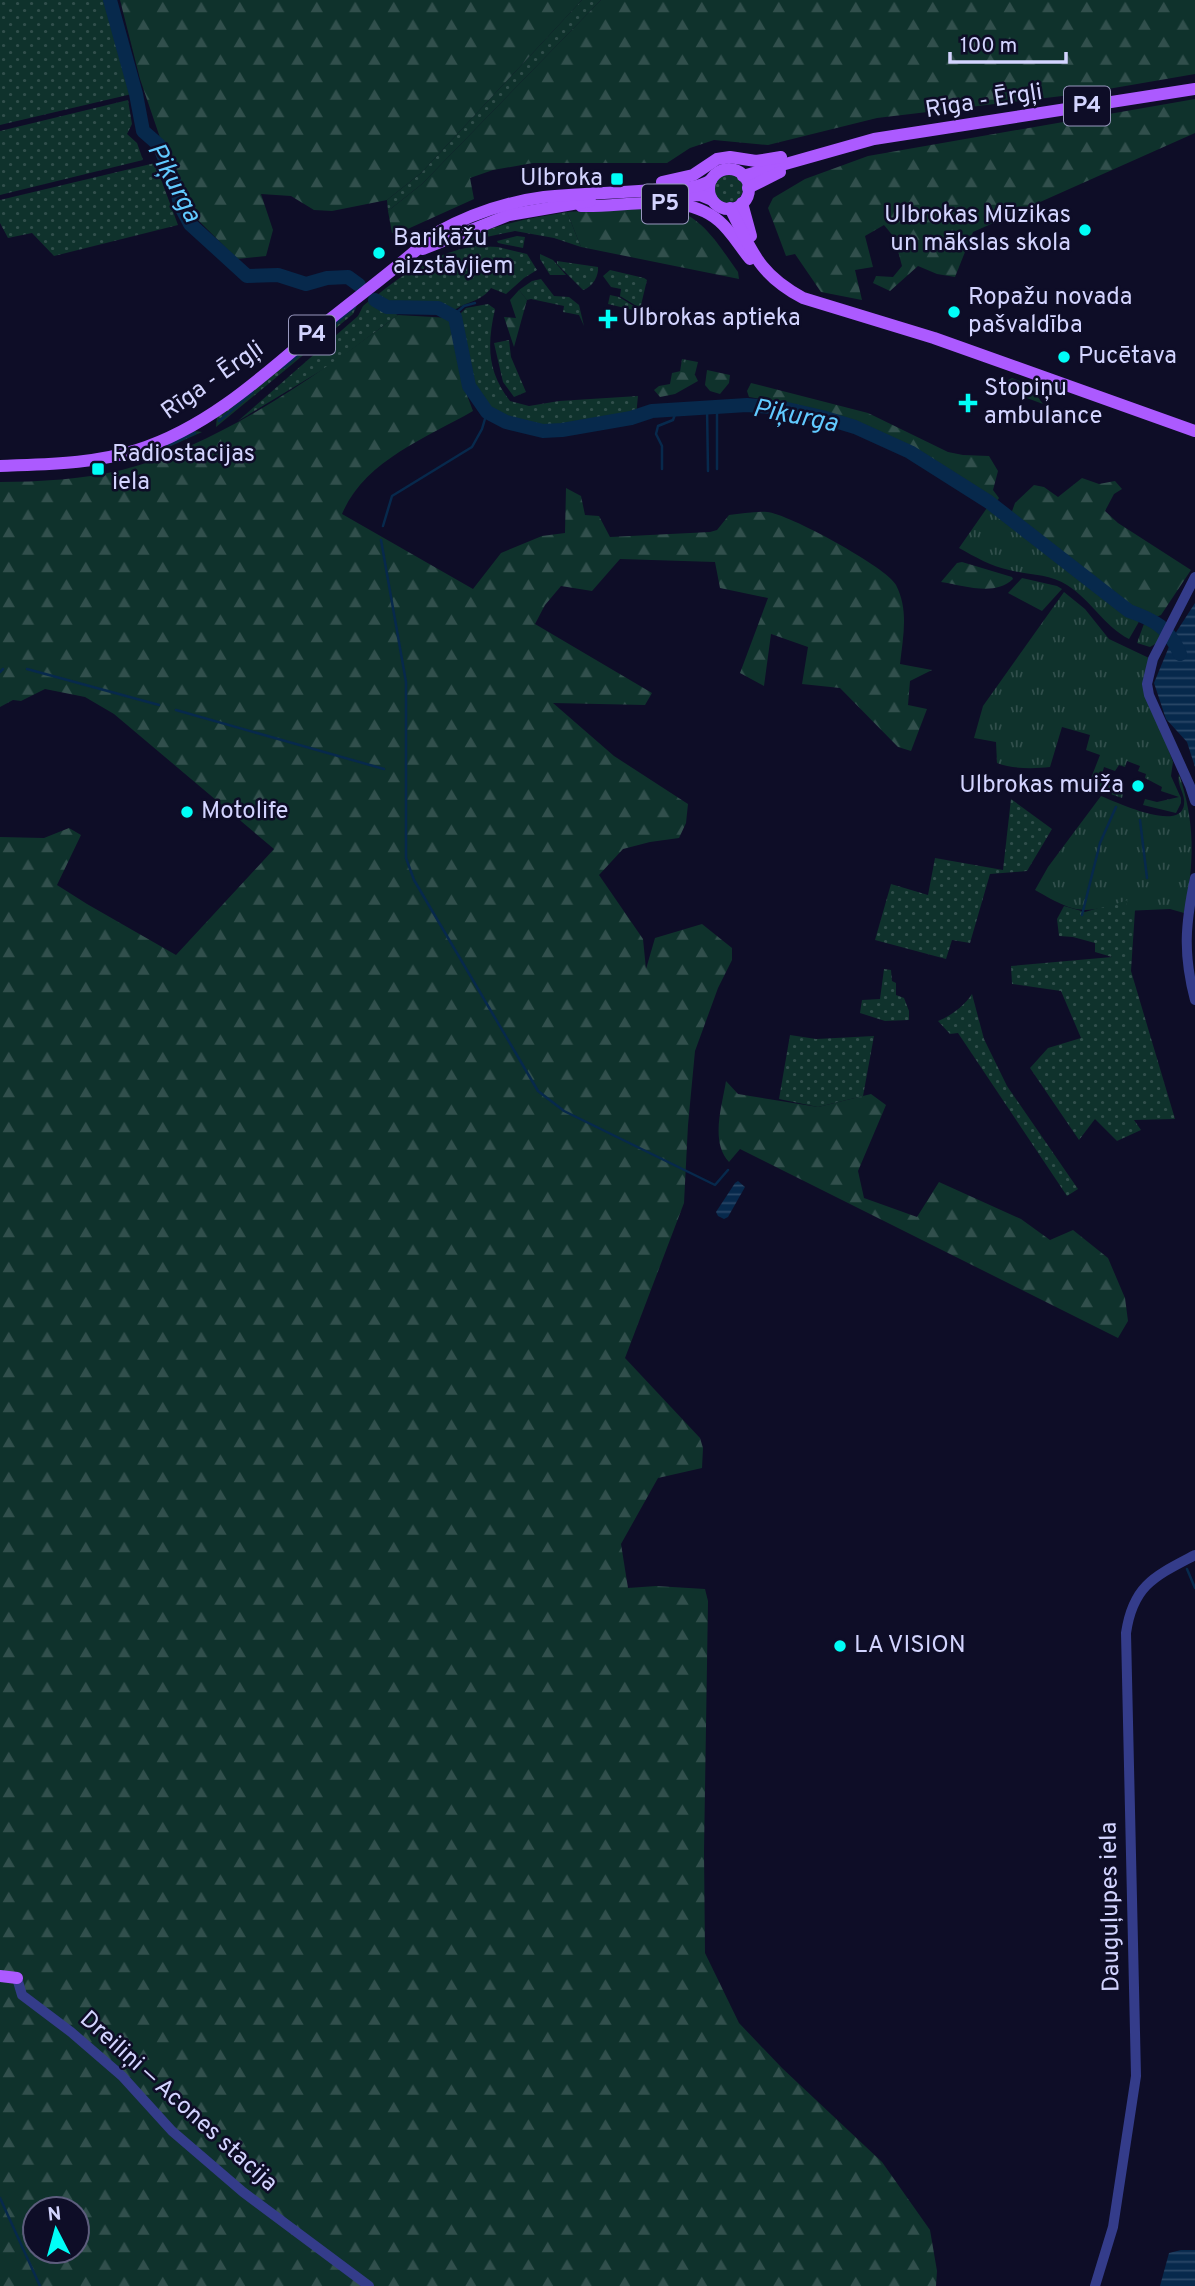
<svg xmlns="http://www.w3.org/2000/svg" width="1195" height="2286" font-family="Overpass,sans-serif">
<defs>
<pattern id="grass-dots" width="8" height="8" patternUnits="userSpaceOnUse" patternTransform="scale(1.75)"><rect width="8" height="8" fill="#0f322c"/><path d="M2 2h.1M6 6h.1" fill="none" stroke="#314f4c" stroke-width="1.8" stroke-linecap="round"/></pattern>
<pattern id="forest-firs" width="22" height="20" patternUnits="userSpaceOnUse" patternTransform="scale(1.75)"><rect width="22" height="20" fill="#0f322c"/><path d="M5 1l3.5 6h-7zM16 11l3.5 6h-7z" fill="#314f4c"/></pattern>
<pattern id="park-tufts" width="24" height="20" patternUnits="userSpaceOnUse" patternTransform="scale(1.75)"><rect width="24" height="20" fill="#0f322c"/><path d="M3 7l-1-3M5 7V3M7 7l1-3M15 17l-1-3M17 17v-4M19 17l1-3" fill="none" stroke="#314f4c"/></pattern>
<pattern id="water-rules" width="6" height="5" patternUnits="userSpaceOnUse" patternTransform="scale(1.75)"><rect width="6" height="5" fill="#07294c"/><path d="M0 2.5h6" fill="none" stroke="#2a4767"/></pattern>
</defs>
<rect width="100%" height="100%" fill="#0e0d27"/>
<!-- grass -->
<g fill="url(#grass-dots)">
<path d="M0,0H105L132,94L0,125Z"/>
<path d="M582,0H601L422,184L388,211L387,200L421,173Z"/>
<path d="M128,100L132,124L127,134L137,143L143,160L0,195V131Z"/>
<path d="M155,163L178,225L54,256L32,233L8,238L0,223V200Z"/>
<circle cx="728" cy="188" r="15"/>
<path d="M567,212L581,247L554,238L515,231L453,244C492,225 525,219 567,212Z"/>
<path d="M517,236L525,237L523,248L498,243L497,241Z"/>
<path d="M476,246L498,247L527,254L537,270L524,278L506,294L491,288C481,302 467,301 453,311L439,306L382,301L376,296C406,271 438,252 476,246Z"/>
<path d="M540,254L553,260L566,275H550L540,259Z"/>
<path d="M557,261L598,267C599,275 593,287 583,290L557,264Z"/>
<path d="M610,270L644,278L647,280L641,305L638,307L620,296L621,289L611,287L603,276Z"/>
<path d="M541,279L554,296L569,297L579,305L584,326L579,315L563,312L564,306L531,299L527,300L519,290L532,281Z"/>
<path d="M610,295L619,297L637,308L633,310L608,304Z"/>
<path d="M370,300L374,305L398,315L332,364L238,421L358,316L363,306Z"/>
<path d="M488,304L495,309C487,345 487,371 510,401L529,406L559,401L638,396L636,416C594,425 503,441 479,393C466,370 465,340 460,314L466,308Z"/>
<path d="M357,305L353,314L216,427L217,416Z"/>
<path d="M509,340L511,357L526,392L514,397L503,382L494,343Z"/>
<path d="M1012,378L1028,384L1043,404L1005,390L1003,395L999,392L1004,382Z"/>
<path d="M195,431L202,432L149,456L147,454Z"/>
<path d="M1011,799L1052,829L1027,871L990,874L970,943L952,940L946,959L875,940L891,884L928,895L935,858L1003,870Z"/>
<path d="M1128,899L1135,910L1131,971L1175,1119L1134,1120L1141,1130L1117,1141L1095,1119L1079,1140L1030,1068L1048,1048L1081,1038L1061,991L1012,984L1011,966L1112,957L1095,952V943L1073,937L1059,936L1057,919L1064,906L1085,912Z"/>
<path d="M884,969L891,970L892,981L896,983V995L904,998L909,1011V1020L885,1021L860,1013L862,1000L880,999Z"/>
<path d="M972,994L984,1039L1007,1086L1078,1189L1067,1196L958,1033L950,1034L938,1021C951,1016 964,1006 972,994Z"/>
<path d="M790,1035L816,1039L874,1036L863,1096L818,1107L779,1099Z"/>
</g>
<!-- forest -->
<g fill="url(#forest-firs)" fill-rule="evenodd">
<path d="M120,0H582L421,173L387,200L332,211L314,210L291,196L261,194L273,230L266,256L237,259L183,205L140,79Z"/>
<path d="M601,0H1195V74L1079,94L877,118L768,145L714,140L690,148L667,163H533L493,170L470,178L474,199L401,232L392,233L388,211L422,184Z"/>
<path d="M1195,99V133L973,232L955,277L937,274L918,266L890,291L873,283L876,276L893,277L902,266L898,251L903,248L884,225L865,236L873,267L855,270L862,300L821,292L795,254L786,256L768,208L773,198L805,179L868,156Z"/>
<path d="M642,207C653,208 665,208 675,210C704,218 722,250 738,272L739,279L581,247L567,212Z"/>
<path d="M519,290L527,300L514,347L504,317L516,318L510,300Z"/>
<path d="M398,315L450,318L462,382L473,411C426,438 364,461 342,514L473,589L501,553L542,536L565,533L566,488L581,496L585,515L599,516L610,537L710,532L717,530L729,515C741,514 755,511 767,512C787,513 888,568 896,585C909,610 903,637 900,664L932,670L910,681L908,705L927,709L911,751L898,747L840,688L802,684L808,647L771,634L764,686L740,673L768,598L720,588L715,562L620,559L592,591L561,586L545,605L535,624L652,693L645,705L553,703L614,756L688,804L686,823L679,838L650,842L623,849L599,875L643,939L646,969L655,938L702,924L732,948V960L718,988L695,1051L688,1125L684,1203L625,1358L700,1438L703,1448L702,1468L658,1478L621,1544L628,1588L656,1586L705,1589L708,1601L704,1852L705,1953L739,2023L782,2068L882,2162L930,2230L937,2271L936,2286H0V837L44,838L69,828L81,835L57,885L87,904L176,955L274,849L114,714L85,697L45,689L21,701L13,700L0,707V482C38,482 85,479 122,470C218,446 319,374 398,315ZM35,2209H77V2251H35Z"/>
<path d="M707,370L730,375L729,383L720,394L710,391L705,385Z"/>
<path d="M681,371L694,373L698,381L675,394L660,397L654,390L659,386L670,384L672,373Z"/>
<path d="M751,383L868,413L948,452L963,455L989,456L998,471L993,490L999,498L995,504C916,449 845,413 749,397L747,391Z"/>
<path d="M1082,478L1099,484L1115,481L1122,489L1114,494L1105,511L1118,523L1191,570L1161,615L1156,617L1130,607L1011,514L1015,503L1034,485L1044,487L1058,497Z"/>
<path d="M962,562L1012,577L1013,579C995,597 962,585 941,582L957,563Z"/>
<path d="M726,1081L738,1094L818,1107L871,1094L886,1105L858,1171L864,1198L917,1217L939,1182L1021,1219L1050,1240L1073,1230L1108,1258L1125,1298L1128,1321L1118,1338L740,1149L729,1162C710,1141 722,1107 726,1081Z"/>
</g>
<!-- park -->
<g fill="url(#park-tufts)">
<path d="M682,359L698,362L695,374L680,372Z"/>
<path d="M989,505L1126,615L1140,620L1129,639C1104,626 1091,600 1067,585C1050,574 1028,575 1009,570C991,566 975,557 959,548Z"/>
<path d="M1022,578L1057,586L1062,589L1042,611L1008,593Z"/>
<path d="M1064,592L1085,609L1109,639L1149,658L1143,682L1173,762L1171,776L1181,798V803L1176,813L1143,805L1145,799L1157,802L1179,797L1161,791L1162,787L1145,778L1146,774L1138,771L1140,766L1127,761L1125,767L1119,765L1115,771L1104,767L1100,781L1124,791L1122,798L1088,786L1100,755L1086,750L1090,735L1062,727L1050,767C1033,769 1013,769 997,763L996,742L974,738L983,706Z"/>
<path d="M1145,621L1163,632L1157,643L1150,647L1137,643Z"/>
<path d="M1179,774C1195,822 1195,862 1184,913L1170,909L1124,911L1128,900C1082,915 1077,914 1035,890L1048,867L1101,796C1118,803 1180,832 1184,805C1186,794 1176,785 1179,774Z"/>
</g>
<!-- water -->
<g fill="url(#water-rules)">
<path d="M1195,603V767L1187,742L1166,719L1154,683L1173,637Z"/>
<path d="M738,1181L745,1187L728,1217L724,1219L718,1216L716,1212L735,1183Z"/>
<path d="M1181,2250H1195V2286H1160L1169,2253Z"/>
</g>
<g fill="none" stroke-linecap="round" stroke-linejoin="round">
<!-- stream -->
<g stroke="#07294c" stroke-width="2.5">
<path d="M453,316L464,306L475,303"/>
<path d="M283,368L355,307"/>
<path d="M707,407L708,471"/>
<path d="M219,421L253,392"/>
<path d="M150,454L195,433"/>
<path d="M662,469V446L656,434L658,426L673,420L677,409"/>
<path d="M717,469V407"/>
<path d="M383,526L392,496L472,447L482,429L487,412"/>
<path d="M381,540L406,682V858L414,880L538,1091L564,1111L715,1185L728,1170"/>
<path d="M27,669L159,705"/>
<path d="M0,672L3,669"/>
<path d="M176,710L384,769"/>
<path d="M1140,820L1147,878"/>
<path d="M1082,915L1100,843L1116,807"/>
<path d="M1187,1569L1195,1588"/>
<path d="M0,2198L40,2286"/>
</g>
<!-- river -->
<g stroke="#07294c" stroke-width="14">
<path d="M110,0L136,94L143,131L159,145L177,189L180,205L190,224L247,276L278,275L306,284L327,278L348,277L359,285"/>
<path d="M375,300L387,307L438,308L455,317L469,386L487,412L506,422L543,431L562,430L631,418L652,411L747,405L783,408L822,417L855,427L910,452L989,502L1129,611C1155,620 1169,628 1180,654"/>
</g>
<!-- minor -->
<g stroke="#343c8a" stroke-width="10">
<path d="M1195,577L1153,659L1147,684L1149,695L1190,786L1195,801"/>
<path d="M1195,878C1185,925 1183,954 1195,1000"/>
<path d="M17,1978L22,1995L71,2032L122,2076L172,2131L243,2192L369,2286"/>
<path d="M1095,2286L1113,2227L1136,2076L1126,1633C1133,1585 1155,1576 1195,1555"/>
</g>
<!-- major -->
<g stroke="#ac5aff" stroke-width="12">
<circle cx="729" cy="189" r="20"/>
<path d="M743,176L874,139L1195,89"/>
<path d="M662,182L693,175L717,159L730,157L756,161L781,157"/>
<path d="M748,188L780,172"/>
<path d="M671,196L700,195L712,200"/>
<path d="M742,203L751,236"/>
<path d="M581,206C623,208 683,190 719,221C731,231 740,247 750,259"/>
<path d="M730,208C752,251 758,274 803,298L934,338L1195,431"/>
<path d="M423,249L509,215L590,201"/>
<path d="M0,466C46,464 93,464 137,450C211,427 271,369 329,320C365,291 402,264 436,233C469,215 506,202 544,197C584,193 624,193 664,189C679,188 698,189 711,180"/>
<path d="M0,1976L17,1978"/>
</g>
</g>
<!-- markers -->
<g fill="#00fef7" stroke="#0e0d27" stroke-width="2.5">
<rect x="610" y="172" width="14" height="14" rx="3.5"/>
<circle cx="1085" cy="230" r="7"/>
<circle cx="379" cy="253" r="7"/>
<circle cx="954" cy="312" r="7"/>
<path d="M604.5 308.5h7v7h7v7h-7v7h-7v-7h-7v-7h7z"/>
<circle cx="1064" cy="357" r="7"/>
<path d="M964.5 392.5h7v7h7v7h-7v7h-7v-7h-7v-7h7z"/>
<rect x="91" y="462" width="14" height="14" rx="3.5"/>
<circle cx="1138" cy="786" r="7"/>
<circle cx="187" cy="812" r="7"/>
<circle cx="840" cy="1646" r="7"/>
</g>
<g text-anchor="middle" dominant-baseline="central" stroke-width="5" stroke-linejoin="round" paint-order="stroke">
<!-- shield labels -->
<g fill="#0e0d27" stroke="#9898be" stroke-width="2">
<rect x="1064" y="86.5" width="46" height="39" rx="5"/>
<rect x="642" y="184.5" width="46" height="39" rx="5"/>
<rect x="289" y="315.5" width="46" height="39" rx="5"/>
</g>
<g font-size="23" font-weight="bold" fill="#d3d4ff">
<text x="1087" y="106">P4</text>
<text x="665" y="204">P5</text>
<text x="312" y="335">P4</text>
</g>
<!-- street labels -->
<g font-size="24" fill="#d3d4ff" stroke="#0e0d27">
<text transform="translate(984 102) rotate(-9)">Rīga - Ērgļi</text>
<text transform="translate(213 381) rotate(-35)">Rīga - Ērgļi</text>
<text transform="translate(1111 1907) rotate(-91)">Dauguļupes iela</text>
<text transform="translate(178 2102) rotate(42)">Dreiliņi — Acones stacija</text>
</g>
<!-- poi labels -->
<g font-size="24" fill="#d3d4ff" stroke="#0e0d27" text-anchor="start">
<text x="603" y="179" text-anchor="end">Ulbroka</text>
<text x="1071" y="216" text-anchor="end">Ulbrokas Mūzikas<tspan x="1071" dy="28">un mākslas skola</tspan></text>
<text x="393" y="239">Barikāžu<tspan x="393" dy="28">aizstāvjiem</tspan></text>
<text x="968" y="298">Ropažu novada<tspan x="968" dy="28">pašvaldība</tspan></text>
<text x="622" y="319">Ulbrokas aptieka</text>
<text x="1078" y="357">Pucētava</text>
<text x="984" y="389">Stopiņu<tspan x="984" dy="28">ambulance</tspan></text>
<text x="112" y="455">Radiostacijas<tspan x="112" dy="28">iela</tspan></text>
<text x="1124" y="786" text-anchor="end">Ulbrokas muiža</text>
<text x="201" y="812">Motolife</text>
<text x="854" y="1646">LA VISION</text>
</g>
<!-- water labels -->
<g font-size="26" font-style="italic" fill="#61caff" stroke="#0e0d27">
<text transform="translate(173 183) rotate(62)">Piķurga</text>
<text transform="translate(795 417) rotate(11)">Piķurga</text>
</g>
</g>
<!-- north arrow -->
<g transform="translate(56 2230) rotate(354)"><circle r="33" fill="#0e0d27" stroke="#5d5d7d" stroke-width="2"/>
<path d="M0-5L12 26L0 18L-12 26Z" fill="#00fef7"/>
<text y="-10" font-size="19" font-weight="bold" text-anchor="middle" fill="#d3d4ff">N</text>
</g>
<!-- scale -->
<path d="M950 52v10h116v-10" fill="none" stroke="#d3d4ff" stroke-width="3.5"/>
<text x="960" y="52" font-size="21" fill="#d3d4ff" stroke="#0e0d27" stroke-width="5" paint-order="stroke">100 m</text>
</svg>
